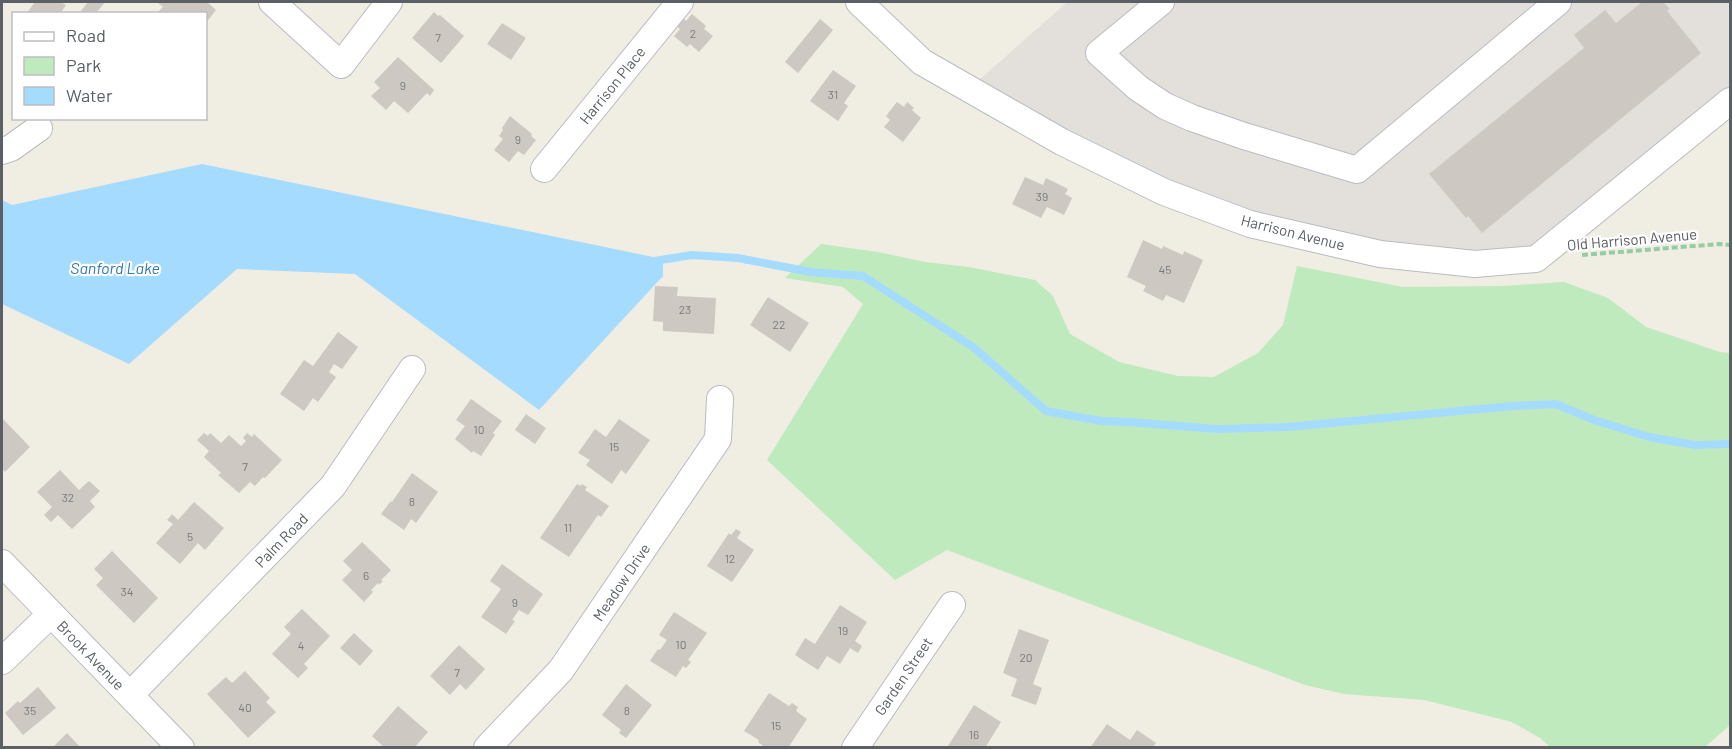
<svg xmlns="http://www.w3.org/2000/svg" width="1732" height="749" font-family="Barlow,sans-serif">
<rect width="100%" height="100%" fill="#f0ede3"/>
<!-- industrial -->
<path fill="#e3e0db" d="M1067,2H1730V101L1536,259L1475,264L1250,224L969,89Z"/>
<!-- green -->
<path fill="#bfeabd" d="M821,244L878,252L925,262L969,267L1035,280L1053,296L1070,334L1119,362L1178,376L1214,377L1258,353L1283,325L1297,266L1403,287L1500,286L1564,282L1608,298L1646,327L1720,352L1730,353V725L1705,747H1550L1540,738L1512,722L1424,700L1344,694L1305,685L947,550L895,580L767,460L863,304L843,287L785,278Z"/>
<!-- water -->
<path fill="#a4dbff" d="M202,164L663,259V276L539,410L355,274L237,269L129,364L2,304V200L12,205Z"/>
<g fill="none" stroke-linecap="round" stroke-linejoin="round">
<!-- stream -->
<path stroke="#a4dbff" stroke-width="8" d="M654,261L692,255L738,258L811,272L863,276L973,347L1046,411L1101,421L1128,422L1217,429L1288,427L1513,406L1556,404L1594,420L1649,437L1695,445L1730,444"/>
</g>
<!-- building -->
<g fill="#cdc9c2">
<path d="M35,2H60L66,5L60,14H26Z"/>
<path d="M88,2H105L97,12L99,14H81L80,12Z"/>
<path d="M160,2H207L216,10L206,23V14H156L163,7L158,3Z"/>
<path d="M1642,2H1663L1670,9L1667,11L1701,53L1482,233L1468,216L1466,218L1429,174L1584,48L1574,35L1605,10L1616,23Z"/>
<path d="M434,12L438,16L440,15L464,36L441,63L412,38Z"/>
<path d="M692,14L706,26L704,29L713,36L699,52L690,44L687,47L674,36L680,29L675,25L682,17L686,21Z"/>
<path d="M820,19L833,30L798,73L785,62Z"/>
<path d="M502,23L526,38L511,60L487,44Z"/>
<path d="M398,57L434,90L430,96L427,93L408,113L394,101L386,110L371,96L380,88L374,82Z"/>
<path d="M833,70L856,86L844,103L848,106L838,121L810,101Z"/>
<path d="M897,102L904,107L907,102L914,108L912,110L921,118L903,142L884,127L890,120L886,116Z"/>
<path d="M510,116L532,134L531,136L536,140L524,155L518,151L509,162L494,150L503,139L499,136L503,130L502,128Z"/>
<path d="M1025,177L1043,185L1046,178L1068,189L1065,194L1072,198L1064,215L1047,207L1041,218L1012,204Z"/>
<path d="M1143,240L1162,249L1163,246L1183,255L1184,251L1203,260L1184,303L1166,295L1163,301L1143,291L1146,286L1127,277Z"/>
<path d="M655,286L678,287L677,296L716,298L714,334L663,331V322L653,321Z"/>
<path d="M768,297L809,323L790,352L750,325Z"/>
<path d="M338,332L358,347L342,369L334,364L329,372L336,377L318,402L313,398L304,411L280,394L304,360L313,366Z"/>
<path d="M471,399L502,421L493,433L495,435L481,456L473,451L472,453L455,439L465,426L456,420Z"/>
<path d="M526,414L546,428L535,444L515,430Z"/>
<path d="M2,418L30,447L5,472L2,468Z"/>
<path d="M619,419L650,440L626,474L621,470L612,484L586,465L590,460L578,453L595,429L606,437Z"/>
<path d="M204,433L208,436L210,433L221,443L229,435L241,446L246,441L243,438L247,433L252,437L254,434L282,460L265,478L263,477L255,486L250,482L239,493L218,475L221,473L204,457L209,451L197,440Z"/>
<path d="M60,470L79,490L89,481L100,491L90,501L95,507L72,529L58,515L51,522L44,515L52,507L37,492Z"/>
<path d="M412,473L438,492L416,523L411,519L404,530L381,514L391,501L392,502Z"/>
<path d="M577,484L581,486L582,484L587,487L585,490L609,506L601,517L598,515L569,557L540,538Z"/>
<path d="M194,502L224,528L205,550L198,543L180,564L156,543L173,524L167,520L172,514L178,520Z"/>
<path d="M736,529L741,532L737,538L754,550L732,582L707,566L729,533L731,535Z"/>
<path d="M362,542L391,570L381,580L383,581L379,585L378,583L371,590L373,592L364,602L342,580L352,570L343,561Z"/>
<path d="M112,551L158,598L134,623L96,585L103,578L94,569Z"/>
<path d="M502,564L543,594L528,615L519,610L512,620L515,621L506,634L481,617L501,589L490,581Z"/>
<path d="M840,605L867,622L855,641L862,646L858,653L850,648L840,664L827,656L818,670L795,655L805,638L815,644Z"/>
<path d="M302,609L330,636L304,664L308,668L298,678L272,654L291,634L284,627Z"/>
<path d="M674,612L707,633L688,660L691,662L686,668L683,666L676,677L650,661L658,649L660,650L667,640L659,635Z"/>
<path d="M1019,629L1049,640L1033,684L1042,688L1036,705L1011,696L1017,679L1003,673Z"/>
<path d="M354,633L373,651L360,666L340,648Z"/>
<path d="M459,645L485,669L466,690L460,684L450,695L430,676Z"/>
<path d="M245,671L270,698L266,702L276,712L248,738L207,694L226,677L232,683Z"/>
<path d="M626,684L652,705L626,738L619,733L621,730L602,715Z"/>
<path d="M38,687L56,708L23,735L5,713L18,701L20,703Z"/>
<path d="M769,693L789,706L792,703L798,707L796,711L807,719L788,748H766L758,742L759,740L744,731Z"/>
<path d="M974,705L1001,722L985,748H950L948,746Z"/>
<path d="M398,706L428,732L414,748H385L372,736Z"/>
<path d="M1107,724L1130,740L1137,730L1156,743L1152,748H1090Z"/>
<path d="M67,733L81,748H52Z"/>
</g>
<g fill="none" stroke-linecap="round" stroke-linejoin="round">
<defs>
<g id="minor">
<path d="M272,2L341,65L389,2"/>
<path d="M859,2L922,62L1062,142L1164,192L1250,224L1380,254L1475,264L1536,259L1730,101"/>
<path d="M1161,2L1099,53L1138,88L1165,106L1192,118L1244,136L1357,170L1558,2"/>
<path d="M2,151L11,148L39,128"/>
<path d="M544,169L680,2"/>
<path d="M2,563L181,748"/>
<path d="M2,661L51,614"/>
<path d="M130,695L333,486L412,369"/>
<path d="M487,748L561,670L718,439L720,399"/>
<path d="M855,748L952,605"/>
</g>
</defs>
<!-- minor casing -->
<use href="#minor" stroke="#b8bcc1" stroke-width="28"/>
<!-- path -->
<path stroke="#95cca3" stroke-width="4" stroke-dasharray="6 3" stroke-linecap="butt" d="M1582,255L1719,244L1730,245"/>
<!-- minor -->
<use href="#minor" stroke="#fff" stroke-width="26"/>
</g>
<g text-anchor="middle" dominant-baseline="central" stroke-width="4.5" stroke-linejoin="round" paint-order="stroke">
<!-- number labels -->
<g font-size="12" fill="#787a7d">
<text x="693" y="33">2</text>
<text x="438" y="37">7</text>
<text x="403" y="85">9</text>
<text x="833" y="94">31</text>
<text x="518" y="139">9</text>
<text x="1042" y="196">39</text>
<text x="1165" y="269">45</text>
<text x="685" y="309">23</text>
<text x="779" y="324">22</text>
<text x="479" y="429">10</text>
<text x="614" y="446">15</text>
<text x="245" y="466">7</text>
<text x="68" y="497">32</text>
<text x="412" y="501">8</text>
<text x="568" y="527">11</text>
<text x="190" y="536">5</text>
<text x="730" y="558">12</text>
<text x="366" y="575">6</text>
<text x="127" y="591">34</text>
<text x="515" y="602">9</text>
<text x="843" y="630">19</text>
<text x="681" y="644">10</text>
<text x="301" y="645">4</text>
<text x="1026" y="657">20</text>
<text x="457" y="672">7</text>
<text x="245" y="707">40</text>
<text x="30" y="710">35</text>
<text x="627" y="710">8</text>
<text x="776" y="725">15</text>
<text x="974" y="734">16</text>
</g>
<!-- street labels -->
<g font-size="15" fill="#5b6066" stroke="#fff">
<text transform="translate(612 85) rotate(-51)">Harrison Place</text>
<text transform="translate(1293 232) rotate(14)">Harrison Avenue</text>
<text transform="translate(1632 239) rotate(-5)">Old Harrison Avenue</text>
<text transform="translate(281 540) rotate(-46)">Palm Road</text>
<text transform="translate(621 582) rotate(-56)">Meadow Drive</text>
<text transform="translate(91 655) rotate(46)">Brook Avenue</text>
<text transform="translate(903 676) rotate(-56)">Garden Street</text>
</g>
<!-- water labels -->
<g font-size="16" font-style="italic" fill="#3377b3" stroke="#fff">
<text x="115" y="267">Sanford Lake</text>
</g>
</g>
<!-- border -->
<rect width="1732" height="749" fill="none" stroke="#5b6066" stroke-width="6"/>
<!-- legend -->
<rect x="12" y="12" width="195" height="108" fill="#ffffff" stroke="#bdbfc2" stroke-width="1.5"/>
<rect x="24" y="32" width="30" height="9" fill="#ffffff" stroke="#bdbfc2" stroke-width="1.5"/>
<text x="66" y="42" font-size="18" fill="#5b6066">Road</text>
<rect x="24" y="57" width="30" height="18" fill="#bfeabd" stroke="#bdbfc2" stroke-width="1.5"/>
<text x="66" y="72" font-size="18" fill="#5b6066">Park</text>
<rect x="24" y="87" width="30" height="18" fill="#a4dbff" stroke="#bdbfc2" stroke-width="1.5"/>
<text x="66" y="102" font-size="18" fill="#5b6066">Water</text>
</svg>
